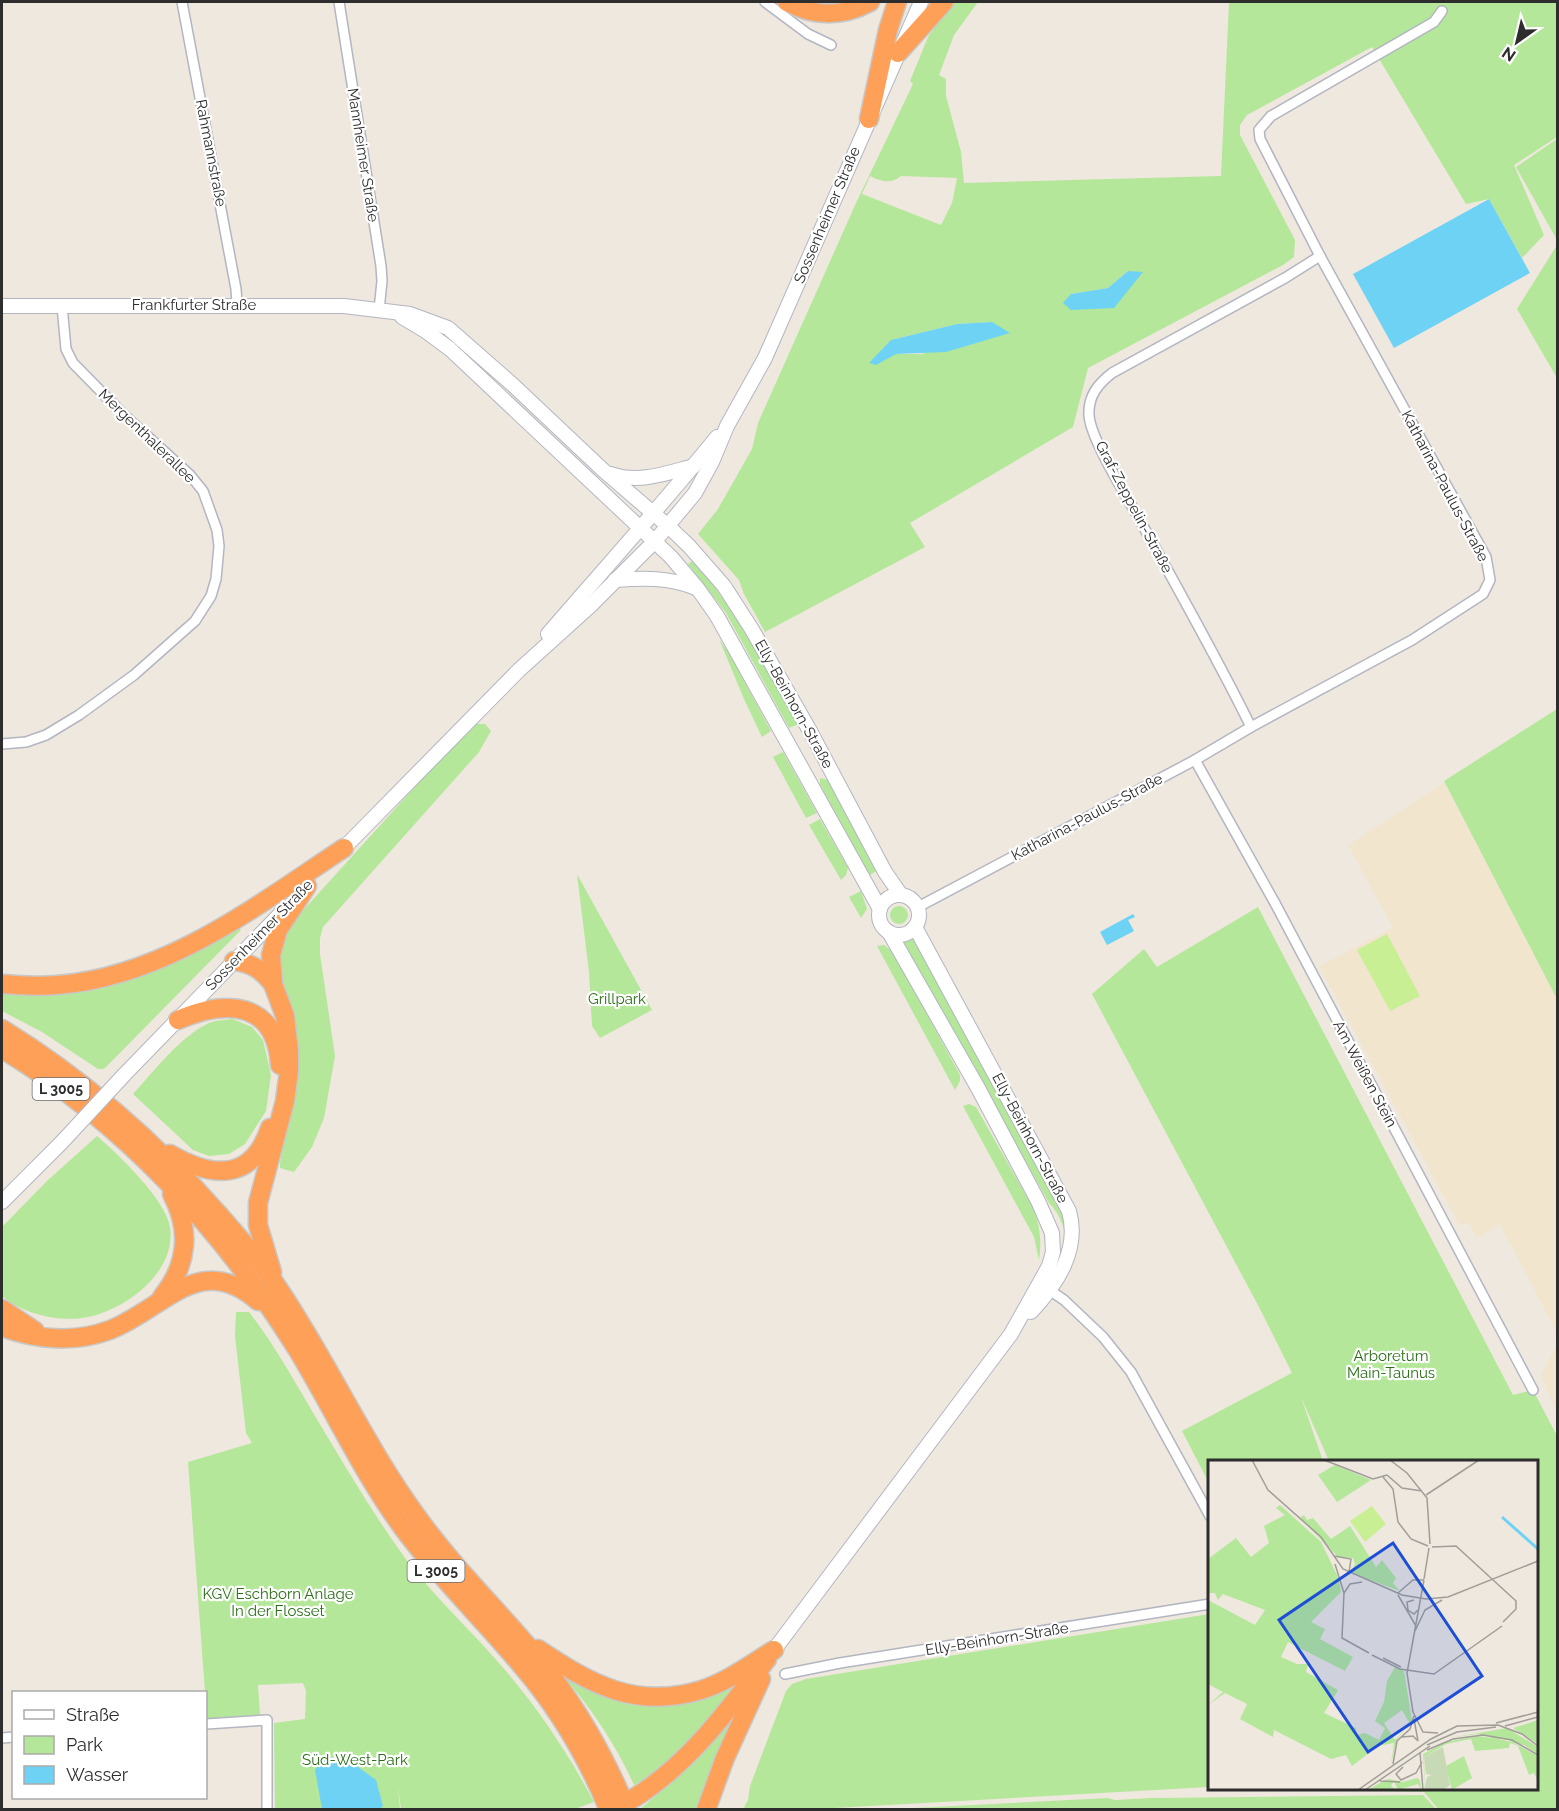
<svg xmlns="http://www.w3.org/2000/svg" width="1559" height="1811" font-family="Raleway,sans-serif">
<rect width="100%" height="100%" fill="#efe8df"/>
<!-- education -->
<g fill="#f1e5ce">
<path d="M1444,783L1557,999V1333L1500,1225L1477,1238L1468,1222L1460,1226L1319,966L1393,928L1348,845Z"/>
<path d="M1557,1344V1413L1541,1375Z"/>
</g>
<!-- green -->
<g fill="#b4e799" fill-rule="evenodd">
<path d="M952,2H978L954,35L939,75L946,79V96L961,152L964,183L1221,176L1229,2H1557V137L1514,165L1544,235L1522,258L1489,199L1466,204L1372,47L1247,115L1240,125V135L1295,240L1294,257L1283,265L1088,368L1073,427L910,523L925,547L765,632L744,594L739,580L698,534L718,509L752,449L758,423L856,203L913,84L910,81L928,37ZM870,176C882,182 891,184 901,176L957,178L952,203L941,225L862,194ZM1128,271L1114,308L1071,294L1108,288ZM992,322L922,354H896L891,340L957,324Z"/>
<path d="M1557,139V240L1516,167Z"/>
<path d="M1557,245V378L1517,309Z"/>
<path d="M694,560C735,611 766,667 799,724L789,728L726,613L688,564Z"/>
<path d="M719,639L729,653L771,731L762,737L744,699Z"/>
<path d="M1557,709V999L1444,781Z"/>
<path d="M475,724H485L491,731L479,752L323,927L320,938V954L335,1056L324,1118L312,1147L294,1172L280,1168V1163L296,1078L279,959L281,942L289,926L433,767Z"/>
<path d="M783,752L817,813L806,818L773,757Z"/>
<path d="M820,778L832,781L880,869L868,876L820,784Z"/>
<path d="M820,819L848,868L846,875L841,880L809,825Z"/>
<path d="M577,874L652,1010L600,1038L592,1026L589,972Z"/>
<path d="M861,891L867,909L861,918L849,897Z"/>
<circle cx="899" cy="915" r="9"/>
<path d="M1258,907L1513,1395L1533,1390L1557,1436V1809H1438L1424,1792L1290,1789L1536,1788V1462L1329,1461L1301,1397L1323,1461L1210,1462L1209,1483L1182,1431L1292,1373L1260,1309L1092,994L1144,949L1157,967Z"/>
<path d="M235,926L241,930L104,1069H98L42,1032L2,1011V993L119,982L180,960Z"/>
<path d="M915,936L1065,1212L1067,1245C1065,1229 1061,1215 1049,1203L903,942Z"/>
<path d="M884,945L893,952L960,1075V1081L955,1090L877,946Z"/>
<path d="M233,1019L252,1027L263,1040L271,1075L266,1111L245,1144L229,1154L209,1156L193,1150L133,1094C154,1071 181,1036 209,1023C216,1020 225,1020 233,1019Z"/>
<path d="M969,1104L976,1107L1032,1206C1040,1224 1042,1241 1039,1260L1034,1237L963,1106Z"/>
<path d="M97,1136C118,1154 166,1200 170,1227C177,1271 127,1309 88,1317C60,1323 23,1314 2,1296V1227L47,1181Z"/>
<path d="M236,1312H249C273,1343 292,1377 312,1411C342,1461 371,1511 405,1558C435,1598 473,1632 505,1670C540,1711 569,1755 594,1802L572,1810L401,1809L398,1786L400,1809H275L274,1723L305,1719L306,1691L303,1683L258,1685L260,1715L207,1719L188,1462L252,1443L246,1433L235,1336Z"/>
<path d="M1209,1614V1787L817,1809L748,1810L744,1807L748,1800L750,1786L786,1691L792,1684L806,1679Z"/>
<path d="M555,1667C600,1699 637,1717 693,1700C711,1694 729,1681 746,1673C714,1713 679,1759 634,1785C616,1744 586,1700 555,1667Z"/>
<path d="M737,1714L700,1809L639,1810L693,1764Z"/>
<path d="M1423,1795L1436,1809H894L1108,1798L1115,1800L1151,1798Z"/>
</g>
<!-- pitch -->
<path fill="#c9ef95" d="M1387,934L1420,996L1390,1011L1357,950Z"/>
<!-- water -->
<g fill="#6ed2f4">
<path d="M1489,199L1530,273L1394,348L1353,274Z"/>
<path d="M1128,271L1143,272L1114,308L1071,310L1063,303L1071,294L1108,288Z"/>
<path d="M992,322L1010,333L946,352L896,354L876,365L869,363L891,340L957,324Z"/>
<path d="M1133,914L1135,917L1128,920L1134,931L1107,945L1100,932Z"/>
<path d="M325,1756L351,1762L376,1780L383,1806L380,1809H322L315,1770Z"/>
</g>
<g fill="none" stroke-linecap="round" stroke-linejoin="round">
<defs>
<g id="street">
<path d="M182,2L236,289L237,304"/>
<path d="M339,2L381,266L382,281L379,310"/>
<path d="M765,2L808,34L831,45"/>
<path d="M1251,727C1216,656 1177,587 1138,517C1126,495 1090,438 1089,415C1088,396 1098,384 1112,373L1285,278L1320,256"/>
<path d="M2,744L26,742L46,735L79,715L134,675L195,621L211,596L216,579L219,546L217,530L203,491L190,475L123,414L73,363L66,349L62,306"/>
<path d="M1195,760L1276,905L1533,1390"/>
<path d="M918,907L1195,760L1251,727L1412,640L1483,594L1490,580L1486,557L1320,256L1260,139L1259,130L1271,116L1434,22L1442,11"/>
<path d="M1045,1287L1064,1300L1103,1337L1131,1372L1210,1516"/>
<path d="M785,1674L840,1663L1210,1604"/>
<path d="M206,1724L267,1720V1810"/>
<path d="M2,1738L14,1737"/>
</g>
<g id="secondary">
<path d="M2,306H344L410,314L448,328L513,385L603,470L668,526L689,546L724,586L751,628L810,731L885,872L901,895"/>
<path d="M402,317L427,332L450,349L671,557L698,589L717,616L880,909"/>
<path d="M611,474C639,484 667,473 694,466"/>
<path d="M615,580C644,578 668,577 696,588"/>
<path d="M548,634C605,568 663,504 717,437"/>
<path d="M337,855L519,670L590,606L655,541L695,493L712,462L727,426L765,358L921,2"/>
<circle cx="899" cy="915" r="20"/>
<path d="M915,927L1069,1211C1080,1250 1057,1284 1031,1312"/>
<path d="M124,1075L284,910"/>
<path d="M2,1202L62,1142"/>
<path d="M774,1650L1011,1334L1049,1266L1053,1252L1052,1233L1038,1201L978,1088L889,932"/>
</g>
<g id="highway">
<path d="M787,2C814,17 843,17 870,2"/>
<path d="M898,53L944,2"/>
<path d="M869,119L888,30L897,2"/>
<path d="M234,961C252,963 262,970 273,984"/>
<path d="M2,984C20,985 38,987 57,985C165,977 256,906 344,848"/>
<path d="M178,1020C226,999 276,1001 280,1065"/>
<path d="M2,1029C85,1080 157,1144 221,1217C241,1240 262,1263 278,1288C328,1362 365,1446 418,1518C454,1568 498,1610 537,1657C575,1704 604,1754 627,1810"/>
<path d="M2,1049C123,1122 223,1230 297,1349C333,1408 362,1472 403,1528C439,1577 483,1619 522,1666C559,1709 587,1757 609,1810"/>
<path d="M170,1154C212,1178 252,1182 270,1128"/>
<path d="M272,1272L258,1225V1203L285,1101L289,1071V1051L285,1016L273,984L271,955L278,930L307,886"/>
<path d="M162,1297C188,1265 191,1230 172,1194"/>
<path d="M2,1309L35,1331"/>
<path d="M2,1327C36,1340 75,1343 110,1330C164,1309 199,1250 258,1301"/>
<path d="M538,1649C590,1684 636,1710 701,1690C727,1682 751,1664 774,1650"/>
<path d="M634,1798C690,1763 728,1710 767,1659"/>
<path d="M706,1810L725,1758L761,1679"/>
</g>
</defs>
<!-- street casing -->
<use href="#street" stroke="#b3b5c1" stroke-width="12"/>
<!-- secondary casing -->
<use href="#secondary" stroke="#b3b5c1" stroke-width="16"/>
<!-- highway casing -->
<use href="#highway" stroke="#c8c8c8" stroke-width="21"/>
<!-- street -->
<use href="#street" stroke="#fff" stroke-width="9"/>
<!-- secondary -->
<use href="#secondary" stroke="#fff" stroke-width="14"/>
<!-- highway -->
<use href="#highway" stroke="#ffa059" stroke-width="18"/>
<defs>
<path id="secondary-bridge" d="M62,1142L124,1075"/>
</defs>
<!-- secondary-bridge casing -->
<use href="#secondary-bridge" stroke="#b3b5c1" stroke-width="16" stroke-linecap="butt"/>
<!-- secondary-bridge -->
<use href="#secondary-bridge" stroke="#fff" stroke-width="14"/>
</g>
<g text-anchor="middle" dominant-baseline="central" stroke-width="4.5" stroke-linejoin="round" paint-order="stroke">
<!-- shield labels -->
<g fill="#fff" stroke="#6c6c6c" stroke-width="1.5">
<rect x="32.5" y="1078" width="57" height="22" rx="4.5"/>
<rect x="407.5" y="1560" width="57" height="22" rx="4.5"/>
</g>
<g font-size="14" font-weight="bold" fill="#2d2d2d">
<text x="61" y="1089">L 3005</text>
<text x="436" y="1571">L 3005</text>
</g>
<!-- street labels -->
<g font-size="15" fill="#2d2d2d" stroke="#fff">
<text transform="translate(211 153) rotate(79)">Rahmannstraße</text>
<text transform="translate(363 155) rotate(81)">Mannheimer Straße</text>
<text transform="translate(827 215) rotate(-67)">Sossenheimer Straße</text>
<text x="194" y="305">Frankfurter Straße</text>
<text transform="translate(147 436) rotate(44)">Mergenthalerallee</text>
<text transform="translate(1445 486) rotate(62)">Katharina-Paulus-Straße</text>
<text transform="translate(1134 507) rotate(62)">Graf-Zeppelin-Straße</text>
<text transform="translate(794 704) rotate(61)">Elly-Beinhorn-Straße</text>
<text transform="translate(1087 817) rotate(-28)">Katharina-Paulus-Straße</text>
<text transform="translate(259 935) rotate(-46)">Sossenheimer Straße</text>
<text transform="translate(1365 1074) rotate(62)">Am Weißen Stein</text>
<text transform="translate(1030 1138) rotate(62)">Elly-Beinhorn-Straße</text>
<text transform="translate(997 1639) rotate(-9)">Elly-Beinhorn-Straße</text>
</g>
<!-- park labels -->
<g font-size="15" fill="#2a6f17" stroke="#fff">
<text x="617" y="999">Grillpark</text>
<text x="1391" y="1356">Arboretum<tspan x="1391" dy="17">Main-Taunus</tspan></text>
<text x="278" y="1594">KGV Eschborn Anlage<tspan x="278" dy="17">In der Flosset</tspan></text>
<text x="355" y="1760">Süd-West-Park</text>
</g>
</g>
<!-- overview -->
<g transform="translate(1208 1460)">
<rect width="330" height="330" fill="#efe8df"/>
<path d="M127,5L163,20L129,42L110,15ZM72,45L113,82L131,119L133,132L103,162L117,169L112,179L145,197L137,211L80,182L73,197L89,204H100L98,212L130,230L116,253L148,268L149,275L157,273L171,280L177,268L167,261L176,242L179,221L187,207L196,211L204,261L189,279L183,304L186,283L170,286L144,306L138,295L123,299L66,270L65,277L32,259L39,244L17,233L0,245L15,232L0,224V140L47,165L57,150L15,134L10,140L7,133H0V99L28,78L43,97L61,83L56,66L77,55L68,48ZM194,250L202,264L187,280L176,263ZM96,55L99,60L105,58L123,79L142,66L168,107L174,100L188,118L185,123L192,131L142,113L147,104L145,98L130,97L92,58ZM330,260V284L305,268L318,264ZM299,268L330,287V294L316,285L269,274L241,278ZM269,276L300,280L330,296V321L326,313L321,315L310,286L302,283L301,288L267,291L263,279L238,284L216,297L217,327L215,294L238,282ZM256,296L264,318L244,330L238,306ZM209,318L212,320L213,330L210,324L190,330L186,321L183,326L188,330H160L177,320L181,319L195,322Z" fill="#b4e799" fill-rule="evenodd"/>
<path d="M235,287L242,325L235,330H216L219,317L224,315L218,314L216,297Z" fill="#c7d9b5"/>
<path d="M164,46L178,64L157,82L142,61Z" fill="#c9ef95"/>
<path fill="none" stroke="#6ed2f4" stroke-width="3" d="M294,57L330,89"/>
<path fill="none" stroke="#a19d98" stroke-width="1.5" d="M44,0L60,30L113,77L135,109L194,135L218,139L240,137L330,101M116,0L165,19L179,15M182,0L199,13L219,38L222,84M179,15L194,28L214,31M175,17L185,29L190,62L203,79L220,86M218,35L271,0M224,87L248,86L308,141V149L295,162M126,96L143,99L141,112M127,104L136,133M216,119L221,88M136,133L134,178L161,193M136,133L142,124L154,122M190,133L205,120H216M190,135L208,166M206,140L199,142L200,150L206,154L210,150M207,171L217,150L234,140M164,195L192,209L226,214L294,166M175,198L193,207M204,250L215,272L230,273M205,252L199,213L216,120M206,259L210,281M288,263L330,252M297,266L330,257M194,277L205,276L210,281M219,285L249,272L288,267M219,290L245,279L275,275L304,280L330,295M212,292L215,330M185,304L189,281L202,269L206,256M195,307L188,314L193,320L208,313L214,302M172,321L192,322M150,330L223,279L249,266L290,265L314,274L330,286M157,330L222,286"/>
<path fill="#1d4ed8" fill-opacity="0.15" stroke="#1d4ed8" stroke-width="3" d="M185,83L274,216L160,292L71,160Z"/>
<rect width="330" height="330" fill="none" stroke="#2d2d2d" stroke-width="3"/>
</g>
<!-- border -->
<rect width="1559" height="1811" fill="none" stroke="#2d2d2d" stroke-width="6"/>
<!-- legend -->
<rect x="12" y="1691" width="195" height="108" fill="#ffffff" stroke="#ababab" stroke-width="1.5"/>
<rect x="24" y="1710" width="30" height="9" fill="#ffffff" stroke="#ababab" stroke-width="1.5"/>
<text x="66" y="1721" font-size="18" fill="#2d2d2d">Straße</text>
<rect x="24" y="1736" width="30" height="18" fill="#b4e799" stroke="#ababab" stroke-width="1.5"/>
<text x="66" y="1751" font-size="18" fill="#2d2d2d">Park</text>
<rect x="24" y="1766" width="30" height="18" fill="#6ed2f4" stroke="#ababab" stroke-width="1.5"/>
<text x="66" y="1781" font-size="18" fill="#2d2d2d">Wasser</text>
<!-- north arrow -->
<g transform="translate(1517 42) rotate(214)" stroke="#ffffff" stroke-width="4.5" paint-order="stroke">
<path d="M0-4.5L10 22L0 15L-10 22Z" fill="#2d2d2d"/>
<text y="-9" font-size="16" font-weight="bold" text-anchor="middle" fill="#2d2d2d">N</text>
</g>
</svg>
